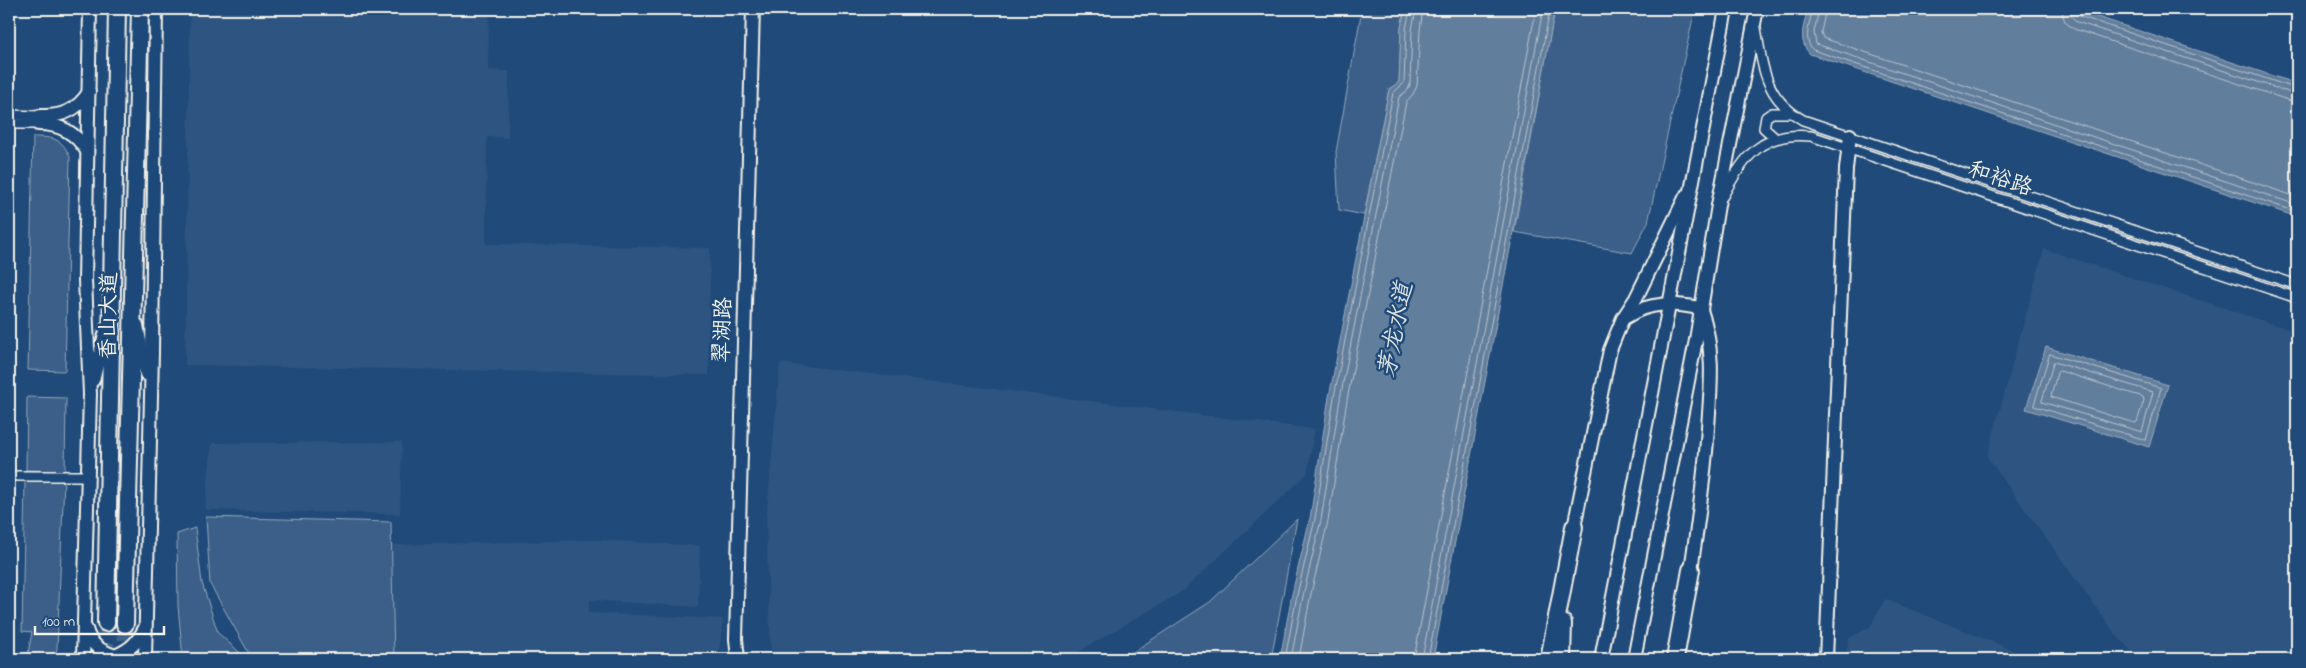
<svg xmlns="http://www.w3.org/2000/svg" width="2306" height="668" font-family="'Indie Flower','LXGW WenKai TC',sans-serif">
<rect width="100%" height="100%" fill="#1f4a7a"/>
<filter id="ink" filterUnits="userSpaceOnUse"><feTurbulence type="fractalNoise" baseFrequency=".02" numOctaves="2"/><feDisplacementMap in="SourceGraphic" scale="10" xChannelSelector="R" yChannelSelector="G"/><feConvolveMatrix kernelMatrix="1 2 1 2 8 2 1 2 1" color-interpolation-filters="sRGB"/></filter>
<g filter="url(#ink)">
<!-- built -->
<g fill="#2d5581">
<path d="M190,9H489L488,70L509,71L508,138L487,137L486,244L710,248L709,375L185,365Z"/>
<path d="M2044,249L2297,332V659H2139L2116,635L1987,457Z"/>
<path d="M780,363L978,387L1315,429L1307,474L1183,591L1066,659H771L766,523Z"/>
<path d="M402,442L400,514L205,510L212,443Z"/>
<path d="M597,540L700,546L698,607L590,600L588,613L723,619L718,659H394L392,545Z"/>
<path d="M1885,599L2035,659H1845L1849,638L1870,627Z"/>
</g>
<!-- green -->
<g fill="#3a5f88" stroke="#97a8b8">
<path d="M1362,9H1405L1401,28L1399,83L1389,89L1364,215L1339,210L1336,152Z"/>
<path d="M1555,9H1695L1648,222L1632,253L1514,232Z"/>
<path d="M33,137C53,137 62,138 70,157L65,371L28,370Z"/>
<path d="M27,397L66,398L65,471L26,470Z"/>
<path d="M64,480L57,649L53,659H27L32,632L22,631L25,481Z"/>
<path d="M206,517L391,522L394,659H252L210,584Z"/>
<path d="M1297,519L1271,659H1122L1210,602Z"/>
<path d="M195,528L202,583L218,633L247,659H183L178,606L177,534Z"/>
</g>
<!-- water -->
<g fill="#627e9d" stroke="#9cacbb">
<path d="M1405,9H1555L1433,659H1280L1292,594L1310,518L1329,397L1389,89L1399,82L1401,28Z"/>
<path d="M1808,9H2074L2297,84V217L1810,54C1797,41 1804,24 1808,9Z"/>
<path d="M2046,347L2168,385L2149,447L2026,409Z"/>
</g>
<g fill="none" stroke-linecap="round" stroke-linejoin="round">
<!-- shore -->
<g stroke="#bac3ca" stroke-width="1">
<path d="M1812,9C1811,22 1802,39 1813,50L2297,212"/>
<path d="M1819,9L1814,32L1816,44L2297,205"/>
<path d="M1826,9L1821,32L1823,38L2297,197"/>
<path d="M2061,9L2065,22L2074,29L2297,103"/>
<path d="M2069,9L2071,16L2077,22L2297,95"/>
<path d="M2075,9L2079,16L2297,89"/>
<path d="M2050,354L2161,388L2146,440L2034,406Z"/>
<path d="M2054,362L2153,392L2142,432L2042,402Z"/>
<path d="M2060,371L2143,397L2144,400L2137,422L2134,423L2051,397L2057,373Z"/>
<path d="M1285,659L1297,595L1315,519L1334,397L1393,93L1404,83L1406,29L1410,9"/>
<path d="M1291,659L1303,596L1321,520L1340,399L1399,97L1408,90L1410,84L1412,30L1416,9"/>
<path d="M1299,659L1310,598L1328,521L1347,400L1406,102L1413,94L1417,86L1420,30L1423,9"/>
<path d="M1414,659L1536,9"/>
<path d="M1422,659L1543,9"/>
<path d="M1428,659L1550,9"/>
</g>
<!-- highway-tunnel -->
<g stroke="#3f638a" stroke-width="16" stroke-dasharray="16 8" stroke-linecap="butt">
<path d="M125,624L126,659"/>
<path d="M106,659V623"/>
</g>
<defs>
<g id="street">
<path d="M1756,28C1763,69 1765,98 1803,120L2297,285"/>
<path d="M9,115L40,116"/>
<path d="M9,124H38"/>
<path d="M1775,138L1764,128L1766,117L1772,113H1791"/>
<path d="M1723,196C1744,156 1762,131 1811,136L2297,298"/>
<path d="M9,476H88"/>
</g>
<g id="secondary">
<path d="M40,116C61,117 77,111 89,92"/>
<path d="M38,124C60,124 75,132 87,151"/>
<path d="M1626,317C1651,301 1672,303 1700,308"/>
<path d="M137,325L146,374"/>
<path d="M93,380L107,327"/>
<path d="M1574,527L1610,350L1623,318L1636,298L1686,196"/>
<path d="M1691,570C1698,522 1705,475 1708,427C1711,386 1715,349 1701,310"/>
<path d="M86,629C90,645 101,651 115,656C131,649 137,643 145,628"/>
<path d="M83,659L90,394L85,280L90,9"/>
<path d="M145,659L152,353L156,9"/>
<path d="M738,659L736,639L753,9"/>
<path d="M1601,659L1726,9"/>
<path d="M1634,659L1696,340L1718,205L1757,9"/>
<path d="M1826,659L1846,169L1850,135"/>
</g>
<g id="highway">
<path d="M106,623L117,9"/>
<path d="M125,624L140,9"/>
<path d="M1549,659L1574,527"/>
<path d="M1562,659L1563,623"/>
<path d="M1675,659L1691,570"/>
</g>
</defs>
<!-- street casing -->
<use href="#street" stroke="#f4f1e8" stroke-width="12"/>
<!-- secondary casing -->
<use href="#secondary" stroke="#f4f1e8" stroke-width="16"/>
<!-- highway casing -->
<use href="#highway" stroke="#f4f1e8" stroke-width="20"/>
<!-- street -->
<use href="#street" stroke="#1f4a7a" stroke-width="9"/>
<!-- secondary -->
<use href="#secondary" stroke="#1f4a7a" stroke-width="12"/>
<!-- highway -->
<use href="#highway" stroke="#1f4a7a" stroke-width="16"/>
</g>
</g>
<g text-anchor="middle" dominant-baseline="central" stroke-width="5" stroke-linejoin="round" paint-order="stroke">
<!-- street labels -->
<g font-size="22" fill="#f4f1e8" stroke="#1f4a7a">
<text transform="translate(2000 180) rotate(18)">和裕路</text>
<text transform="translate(110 316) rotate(-89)">香山大道</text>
<text transform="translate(724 330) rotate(-88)">翠湖路</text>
</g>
<!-- water labels -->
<g font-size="24" font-style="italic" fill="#dee0dd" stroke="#1f4a7a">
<text transform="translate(1397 330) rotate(-79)">茅龙水道</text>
</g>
</g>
<!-- margin -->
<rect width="2306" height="668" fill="none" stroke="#1f4a7a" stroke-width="30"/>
<rect x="15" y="15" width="2276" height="638" fill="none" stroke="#f4f1e8" stroke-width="2" filter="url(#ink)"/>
<!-- scale -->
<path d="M35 626v8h129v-8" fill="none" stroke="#f4f1e8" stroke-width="2.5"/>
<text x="42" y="626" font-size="15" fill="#f4f1e8" stroke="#1f4a7a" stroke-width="4" paint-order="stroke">100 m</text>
</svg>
